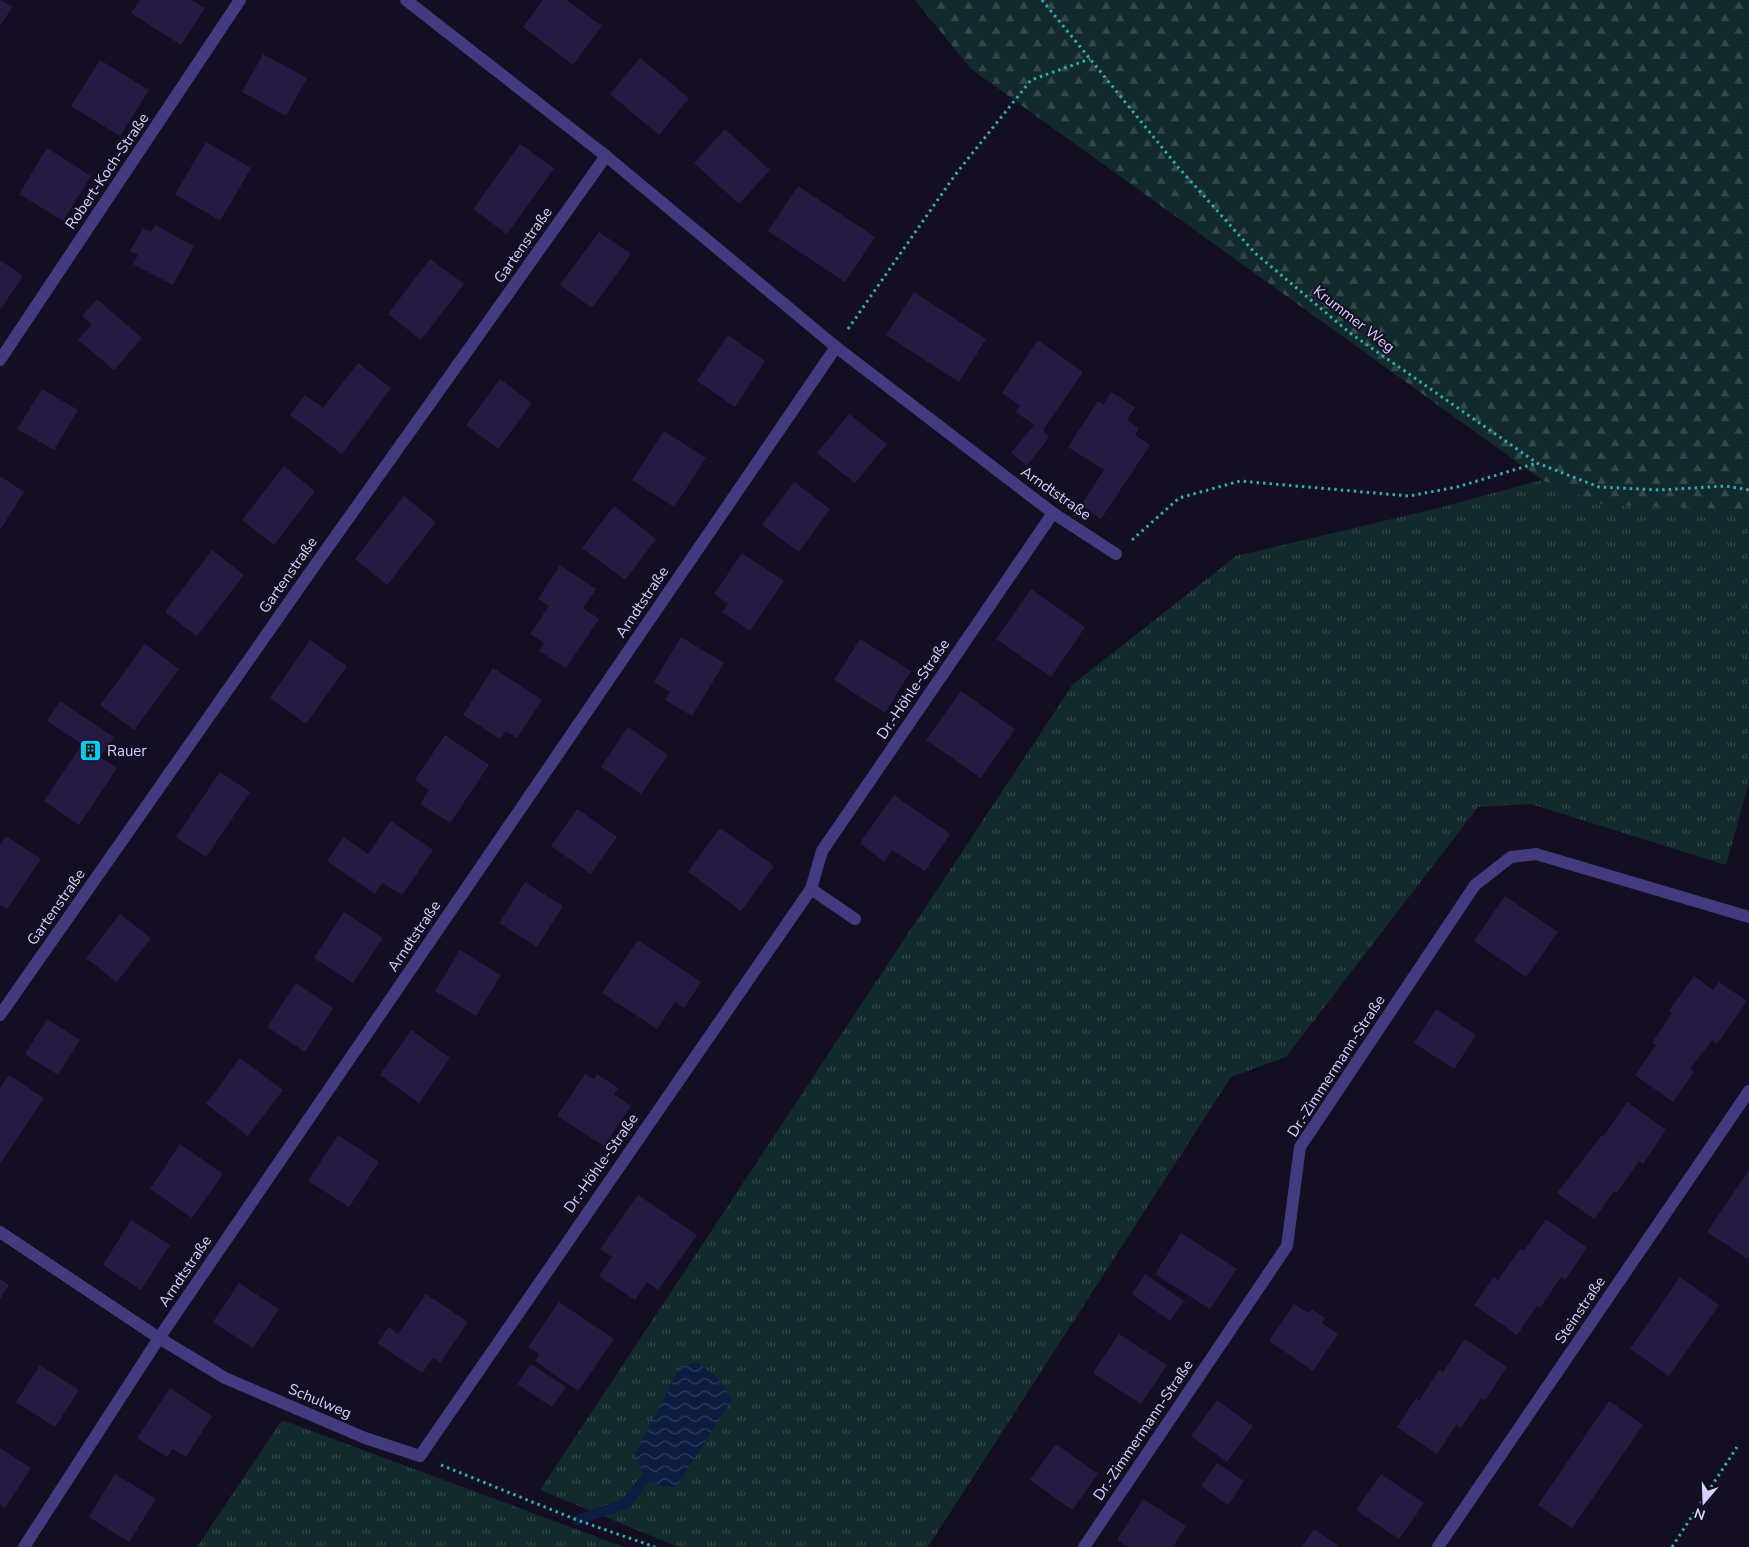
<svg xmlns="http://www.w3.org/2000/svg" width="1749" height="1547" font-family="'Nunito Sans',sans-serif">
<defs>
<pattern id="grass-tufts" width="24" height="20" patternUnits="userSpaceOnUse" patternTransform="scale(1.25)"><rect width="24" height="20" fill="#122a2b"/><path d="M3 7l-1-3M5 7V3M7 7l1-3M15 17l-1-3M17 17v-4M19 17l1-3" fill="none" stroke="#34484b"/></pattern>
<pattern id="forest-firs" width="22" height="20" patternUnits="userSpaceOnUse" patternTransform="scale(1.25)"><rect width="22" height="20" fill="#122a2b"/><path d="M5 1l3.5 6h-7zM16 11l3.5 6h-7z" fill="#34484b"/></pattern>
<pattern id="water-waves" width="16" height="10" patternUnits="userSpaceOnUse" patternTransform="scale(1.25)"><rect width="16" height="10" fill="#0d1d41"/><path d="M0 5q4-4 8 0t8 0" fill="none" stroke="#303d5d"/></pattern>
</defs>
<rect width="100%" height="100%" fill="#130e21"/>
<!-- grass -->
<g fill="url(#grass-tufts)">
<path d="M1542,480L1604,505L1749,510V782L1726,865L1531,804L1478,807L1286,1057L1231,1077L928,1547H678L540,1490L1073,684L1236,556L1438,508Z"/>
<path d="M282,1420L592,1535L623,1547H197Z"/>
</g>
<!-- forest -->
<path fill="url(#forest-firs)" d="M915,0H1749V510L1604,505L1542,480L971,69Z"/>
<!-- water -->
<path fill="url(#water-waves)" d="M697,1362L718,1379L732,1400L676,1487H666L645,1479L635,1454L680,1367Z"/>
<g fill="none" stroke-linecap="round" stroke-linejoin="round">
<!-- stream -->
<path stroke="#0d1d41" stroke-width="10" d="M577,1520L625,1504L645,1479"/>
</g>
<!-- building -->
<g fill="#251b42">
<path d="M0,0L13,6L0,26Z"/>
<path d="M140,0H191L205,8L181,45L131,13Z"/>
<path d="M543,0H566L602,26L573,65L523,27Z"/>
<path d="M263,54L307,78L286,116L242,92Z"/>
<path d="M640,58L689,98L659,135L610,94Z"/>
<path d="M100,60L149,90L120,136L71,106Z"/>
<path d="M725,129L770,170L739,204L694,163Z"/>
<path d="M206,142L251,168L220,221L175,194Z"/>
<path d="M520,144L554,168L507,234L473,209Z"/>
<path d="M47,148L91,176L63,221L19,194Z"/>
<path d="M798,186L875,237L845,282L768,231Z"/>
<path d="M155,225L194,246L173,285L133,264L138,255L130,251L143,228L151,232Z"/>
<path d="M599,232L631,254L592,308L560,285Z"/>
<path d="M430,259L464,284L421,340L388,314Z"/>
<path d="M0,260L23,276L0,310Z"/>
<path d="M914,292L986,339L959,382L886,335Z"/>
<path d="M97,299L142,338L114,370L78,340L92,324L82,316Z"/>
<path d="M728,335L765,361L735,407L697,381Z"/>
<path d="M1038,340L1083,372L1043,430L1049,437L1027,466L1011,453L1034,425L1016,412L1020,406L1002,393Z"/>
<path d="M358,363L391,388L342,454L290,415L305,395L323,408Z"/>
<path d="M500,379L532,403L498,449L466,425Z"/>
<path d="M42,389L78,410L54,450L17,429Z"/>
<path d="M1111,392L1135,407L1127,420L1139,428L1135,435L1150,445L1101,519L1081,505L1104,470L1068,447L1098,401L1103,405Z"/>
<path d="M849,414L887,444L855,483L817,453Z"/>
<path d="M664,431L706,458L674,507L632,480Z"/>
<path d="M284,466L315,491L274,545L242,520Z"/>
<path d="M0,476L24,492L0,530Z"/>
<path d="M794,482L830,509L799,552L762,525Z"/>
<path d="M404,496L436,522L387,585L355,559Z"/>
<path d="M614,506L656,539L625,580L582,548Z"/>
<path d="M212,550L244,575L197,636L165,612Z"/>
<path d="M742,553L784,581L750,631L722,612L728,604L714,594Z"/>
<path d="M560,565L596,589L583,608L599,619L566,668L539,651L544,643L530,634L549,606L538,599Z"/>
<path d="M1031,589L1085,627L1051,677L996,639Z"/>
<path d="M681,637L724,663L692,716L665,700L670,692L654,682Z"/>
<path d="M860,639L911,671L885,713L834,680Z"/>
<path d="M310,640L347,666L306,724L270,698Z"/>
<path d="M145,644L179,669L134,730L100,705Z"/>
<path d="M493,668L542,700L517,738L506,731L500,739L463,715Z"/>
<path d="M961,691L1015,729L981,778L926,740Z"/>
<path d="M60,701L114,737L100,757L117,768L79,825L44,801L82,744L47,721Z"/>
<path d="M628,727L668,755L641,794L601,767Z"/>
<path d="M445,735L489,765L450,823L420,804L429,790L415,780Z"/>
<path d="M220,772L250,792L206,857L176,837Z"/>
<path d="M894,795L950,834L925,871L892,850L884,862L860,843Z"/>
<path d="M577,809L617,837L591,874L551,846Z"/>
<path d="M391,821L433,850L402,895L382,883L375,894L327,861L344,837L368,854Z"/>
<path d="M720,828L774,866L741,911L688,872Z"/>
<path d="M6,836L41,859L7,909L0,905V845Z"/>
<path d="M525,882L563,906L537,947L499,923Z"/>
<path d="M1505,896L1558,932L1526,977L1474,941Z"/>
<path d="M344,912L383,938L353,983L314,958Z"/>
<path d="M120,914L151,938L117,982L86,958Z"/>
<path d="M638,940L701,982L684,1008L675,1002L657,1029L602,993Z"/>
<path d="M460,950L501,975L476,1016L435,991Z"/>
<path d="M1694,976L1713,990L1719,982L1747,1001L1717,1044L1712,1040L1690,1069L1694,1072L1673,1102L1635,1075L1656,1045L1652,1043L1672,1013L1669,1011Z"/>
<path d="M296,983L333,1008L305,1052L267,1027Z"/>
<path d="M1436,1009L1476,1035L1454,1069L1414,1043Z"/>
<path d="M47,1019L80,1040L58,1075L25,1054Z"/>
<path d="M411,1030L450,1058L419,1103L380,1075Z"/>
<path d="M240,1058L283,1090L248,1136L206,1104Z"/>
<path d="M585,1074L594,1079L597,1074L618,1088L614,1094L631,1106L604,1146L557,1116Z"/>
<path d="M9,1075L44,1098L0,1164V1088Z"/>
<path d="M1627,1102L1666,1130L1643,1164L1639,1161L1617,1193L1614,1191L1594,1219L1557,1193L1602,1135L1604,1136Z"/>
<path d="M338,1135L379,1162L349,1207L308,1181Z"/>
<path d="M180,1144L223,1174L192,1218L150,1189Z"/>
<path d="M1749,1170V1257L1748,1259L1707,1232Z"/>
<path d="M638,1195L697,1235L658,1290L647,1282L635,1300L599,1276L612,1257L600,1249Z"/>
<path d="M1546,1219L1587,1248L1565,1280L1561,1277L1540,1308L1537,1306L1517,1335L1474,1305L1494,1277L1498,1280L1520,1249L1524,1251Z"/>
<path d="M131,1220L170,1245L141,1290L103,1265Z"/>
<path d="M1181,1233L1237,1269L1210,1309L1155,1274Z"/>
<path d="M1145,1274L1184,1301L1170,1321L1132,1294Z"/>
<path d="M1680,1277L1719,1305L1669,1376L1630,1349Z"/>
<path d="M0,1279L9,1285L0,1299Z"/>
<path d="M239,1283L279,1309L253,1348L213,1322Z"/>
<path d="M426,1294L468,1322L440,1363L433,1358L422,1373L377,1343L389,1327L398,1334Z"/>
<path d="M559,1302L614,1339L578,1391L535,1361L539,1354L528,1347Z"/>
<path d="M1294,1304L1309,1313L1312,1309L1325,1318L1322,1323L1338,1334L1313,1371L1269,1341Z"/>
<path d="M1119,1334L1167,1365L1141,1404L1093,1373Z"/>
<path d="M1465,1339L1507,1367L1485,1400L1481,1398L1461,1428L1456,1425L1437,1454L1397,1427L1416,1398L1419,1401L1439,1370L1443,1372Z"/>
<path d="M531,1364L566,1387L552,1407L517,1384Z"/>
<path d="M40,1365L79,1390L55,1427L16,1402Z"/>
<path d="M170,1388L212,1416L186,1457L173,1449L167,1457L137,1438Z"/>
<path d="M1217,1400L1253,1426L1227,1462L1191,1436Z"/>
<path d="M1609,1401L1643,1425L1572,1528L1538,1505Z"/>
<path d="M1056,1444L1098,1474L1072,1510L1030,1480Z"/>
<path d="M0,1448L31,1468L5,1508L0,1505Z"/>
<path d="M1217,1463L1244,1481L1228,1505L1201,1486Z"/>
<path d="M115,1474L156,1499L129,1542L89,1517Z"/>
<path d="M1381,1474L1424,1503L1399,1539L1356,1510Z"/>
<path d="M1143,1499L1186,1526L1173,1547H1128L1117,1540Z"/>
<path d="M1314,1529L1340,1547H1302Z"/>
</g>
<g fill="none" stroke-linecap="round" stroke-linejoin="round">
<!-- path -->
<g stroke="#33aeaf" stroke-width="3" stroke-dasharray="2.5 4" stroke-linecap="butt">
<path d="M1042,0L1178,167L1255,253L1350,333L1537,463L1599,487L1660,490L1726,486L1749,490"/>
<path d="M848,329L955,175L1031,80L1090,59"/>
<path d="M1132,540L1179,498L1240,481L1409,496L1457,487L1537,463"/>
<path d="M441,1465L577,1520L655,1547"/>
<path d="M1672,1547L1737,1447"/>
</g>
<!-- minor -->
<g stroke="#423b7f" stroke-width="12">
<path d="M406,0L606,156L836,347L1053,513L1116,554"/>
<path d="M0,360L240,0"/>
<path d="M811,889L855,919"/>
<path d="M0,1015L313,568L606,156"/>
<path d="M0,1232L159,1338L225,1378L365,1438L420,1456L811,889L822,851L1053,513"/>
<path d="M24,1547L159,1338L836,347"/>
<path d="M1084,1547L1287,1246L1300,1147L1475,885L1511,857L1536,854L1749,917"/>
<path d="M1438,1547L1749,1091"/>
</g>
</g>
<!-- icons -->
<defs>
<symbol id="building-square" viewBox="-11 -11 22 22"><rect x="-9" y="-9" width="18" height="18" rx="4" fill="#0acaf0" stroke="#130e21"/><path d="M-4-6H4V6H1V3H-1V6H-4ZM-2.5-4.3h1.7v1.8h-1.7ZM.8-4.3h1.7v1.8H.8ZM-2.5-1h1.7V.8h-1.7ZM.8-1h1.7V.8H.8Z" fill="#111"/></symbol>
</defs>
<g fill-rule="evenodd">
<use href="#building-square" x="78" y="738" width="25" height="25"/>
</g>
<g text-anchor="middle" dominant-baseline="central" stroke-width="4" stroke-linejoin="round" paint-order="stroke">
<!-- street labels -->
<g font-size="15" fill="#d9d1fd" stroke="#130e21">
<text transform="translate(107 171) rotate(-56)">Robert-Koch-Straße</text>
<text transform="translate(523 245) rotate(-55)">Gartenstraße</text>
<text transform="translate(1354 319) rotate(38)">Krummer Weg</text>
<text transform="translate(1056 493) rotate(35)">Arndtstraße</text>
<text transform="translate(288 575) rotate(-55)">Gartenstraße</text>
<text transform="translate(642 602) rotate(-56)">Arndtstraße</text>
<text transform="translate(913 689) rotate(-56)">Dr.-Höhle-Straße</text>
<text transform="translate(56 907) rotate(-55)">Gartenstraße</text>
<text transform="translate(414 936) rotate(-56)">Arndtstraße</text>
<text transform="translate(1336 1066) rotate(-57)">Dr.-Zimmermann-Straße</text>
<text transform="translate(601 1163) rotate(-55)">Dr.-Höhle-Straße</text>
<text transform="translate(185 1271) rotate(-56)">Arndtstraße</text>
<text transform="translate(1580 1310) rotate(-56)">Steinstraße</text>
<text transform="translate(320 1401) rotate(23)">Schulweg</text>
<text transform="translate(1143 1430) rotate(-56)">Dr.-Zimmermann-Straße</text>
</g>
<!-- poi labels -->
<g font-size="15" fill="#d9d1fd" stroke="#130e21" text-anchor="start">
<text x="107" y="751">Rauer</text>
</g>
</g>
<!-- north arrow -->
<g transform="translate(1704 1502) rotate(199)" stroke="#130e21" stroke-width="4" paint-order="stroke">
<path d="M0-4L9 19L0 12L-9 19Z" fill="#d9d1fd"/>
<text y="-8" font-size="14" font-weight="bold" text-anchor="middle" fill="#d9d1fd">N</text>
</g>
</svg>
